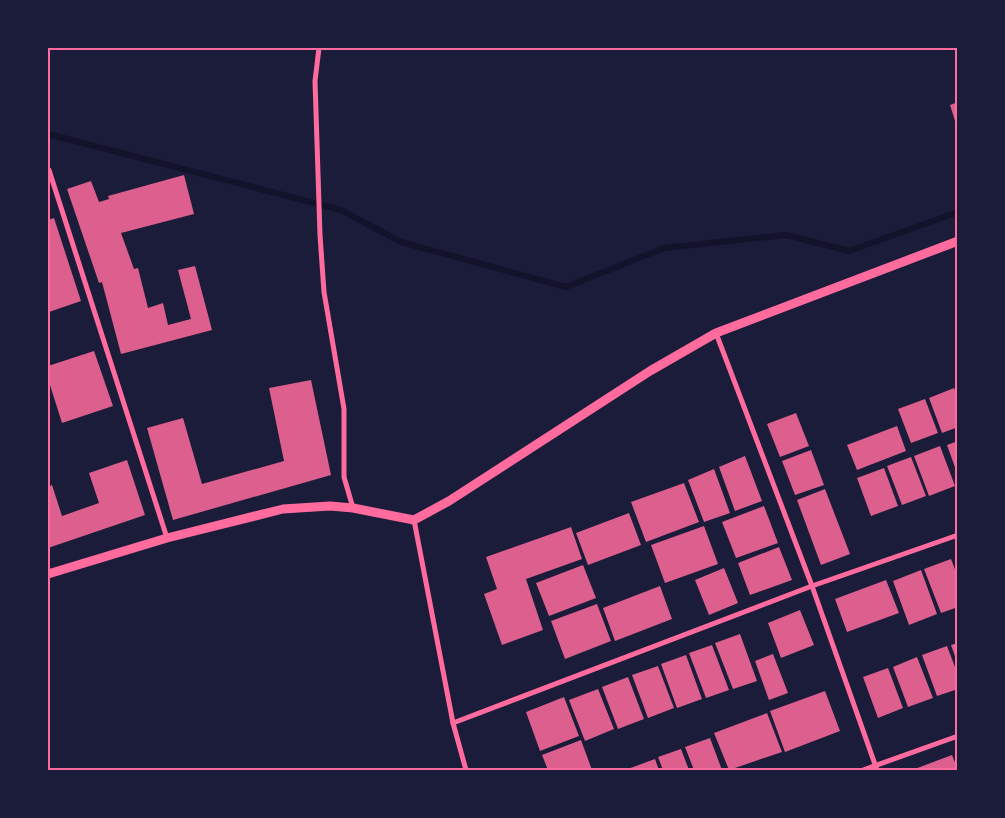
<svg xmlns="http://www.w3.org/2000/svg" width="1005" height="818" font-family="Inter,sans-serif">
<rect width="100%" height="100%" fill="#1b1b3a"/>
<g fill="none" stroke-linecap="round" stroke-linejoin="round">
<!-- stream -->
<path stroke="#12122b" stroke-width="6" d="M48,134L341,210L401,242L566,287L664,248L786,235L849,251L958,212"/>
</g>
<!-- building -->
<g fill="#dd5f8e">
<path d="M958,102V127H957L950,105Z"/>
<path d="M184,175L194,214L121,233L134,269L138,268L148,308L163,303L168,325L191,319L178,270L195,266L212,330L121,354L102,282L99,283L67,189L91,181L99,202L109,199L108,196Z"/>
<path d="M54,218L81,301L49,312L48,220Z"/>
<path d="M94,351L113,406L62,423L50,385L48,386V366Z"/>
<path d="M311,380L331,475L173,520L147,428L183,418L202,484L284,461L269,388Z"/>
<path d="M954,388L958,397V427L942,433L929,398Z"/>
<path d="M925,399L938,433L911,443L898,409Z"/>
<path d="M796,413L809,446L780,457L767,424Z"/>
<path d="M897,426L906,451L857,470L847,445Z"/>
<path d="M958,441V473H957L947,445Z"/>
<path d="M940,446L955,486L929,496L914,456Z"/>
<path d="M811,450L824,485L795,495L782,461Z"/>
<path d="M745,456L762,501L735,511L719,467Z"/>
<path d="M911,457L926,496L902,505L887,466Z"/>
<path d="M127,460L145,515L48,548V487L52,485L62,516L99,503L89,473Z"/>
<path d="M884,468L898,506L871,516L857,478Z"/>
<path d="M714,469L730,513L704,522L688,480Z"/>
<path d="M684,483L699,522L646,542L631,502Z"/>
<path d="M825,489L850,554L821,565L797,500Z"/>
<path d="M764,506L778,543L736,558L722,522Z"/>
<path d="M629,513L641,545L588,565L576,533Z"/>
<path d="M704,526L718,564L665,583L651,545Z"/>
<path d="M571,527L582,559L526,579L543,630L502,645L484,594L497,589L486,557Z"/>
<path d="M779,547L792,580L750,595L738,563Z"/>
<path d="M951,559L958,577V607L941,613L924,569Z"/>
<path d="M583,565L596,598L549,616L536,583Z"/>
<path d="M724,568L738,603L709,615L695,580Z"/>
<path d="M921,570L937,614L909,625L893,581Z"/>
<path d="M886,580L899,613L847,632L835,599Z"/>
<path d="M660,586L672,619L615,641L603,608Z"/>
<path d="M597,604L611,641L565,659L551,621Z"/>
<path d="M800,610L814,645L781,658L768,623Z"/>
<path d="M740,634L757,681L733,689L715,643Z"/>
<path d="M958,643V662H957L951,645Z"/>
<path d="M712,645L729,690L706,698L689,653Z"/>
<path d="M947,646L958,675V689L937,696L922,655Z"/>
<path d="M773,654L788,693L769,700L755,661Z"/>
<path d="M686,655L702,699L677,708L661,664Z"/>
<path d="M917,657L933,698L908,707L893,667Z"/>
<path d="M658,666L674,708L648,718L632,675Z"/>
<path d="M888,668L903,708L878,718L863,677Z"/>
<path d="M628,677L644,719L618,729L602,687Z"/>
<path d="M598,689L614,729L585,741L569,700Z"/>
<path d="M825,691L840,731L785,752L770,711Z"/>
<path d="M564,697L579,736L540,751L526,712Z"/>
<path d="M767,713L782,752L729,770L714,733Z"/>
<path d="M710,738L722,770H694L685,747Z"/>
<path d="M581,740L592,770H548L542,755Z"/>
<path d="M681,749L689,770H663L658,757Z"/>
<path d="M952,755L958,770H912Z"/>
<path d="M655,759L659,770H625Z"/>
</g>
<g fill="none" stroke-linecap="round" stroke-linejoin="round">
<!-- minor -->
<g stroke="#ff6b9d" stroke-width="5">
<path d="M319,48L315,81L320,235L324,292L344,409V477L353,508"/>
<path d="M49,170L167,538"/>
<path d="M716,333L812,586L877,770"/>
<path d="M414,520L453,723L466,770"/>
<path d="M453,723L812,586L958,535"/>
<path d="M863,770L958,736"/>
</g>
<!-- tertiary -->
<path stroke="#ff6b9d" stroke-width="9" d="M48,574L167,538L283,509L330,506L353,508L414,520L449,501L650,371L716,333L958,241"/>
</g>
<!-- border -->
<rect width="1005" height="818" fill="none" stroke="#1b1b3a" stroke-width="98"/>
<rect x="49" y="49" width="907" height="720" fill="none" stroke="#ff6b9d" stroke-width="2"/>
</svg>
